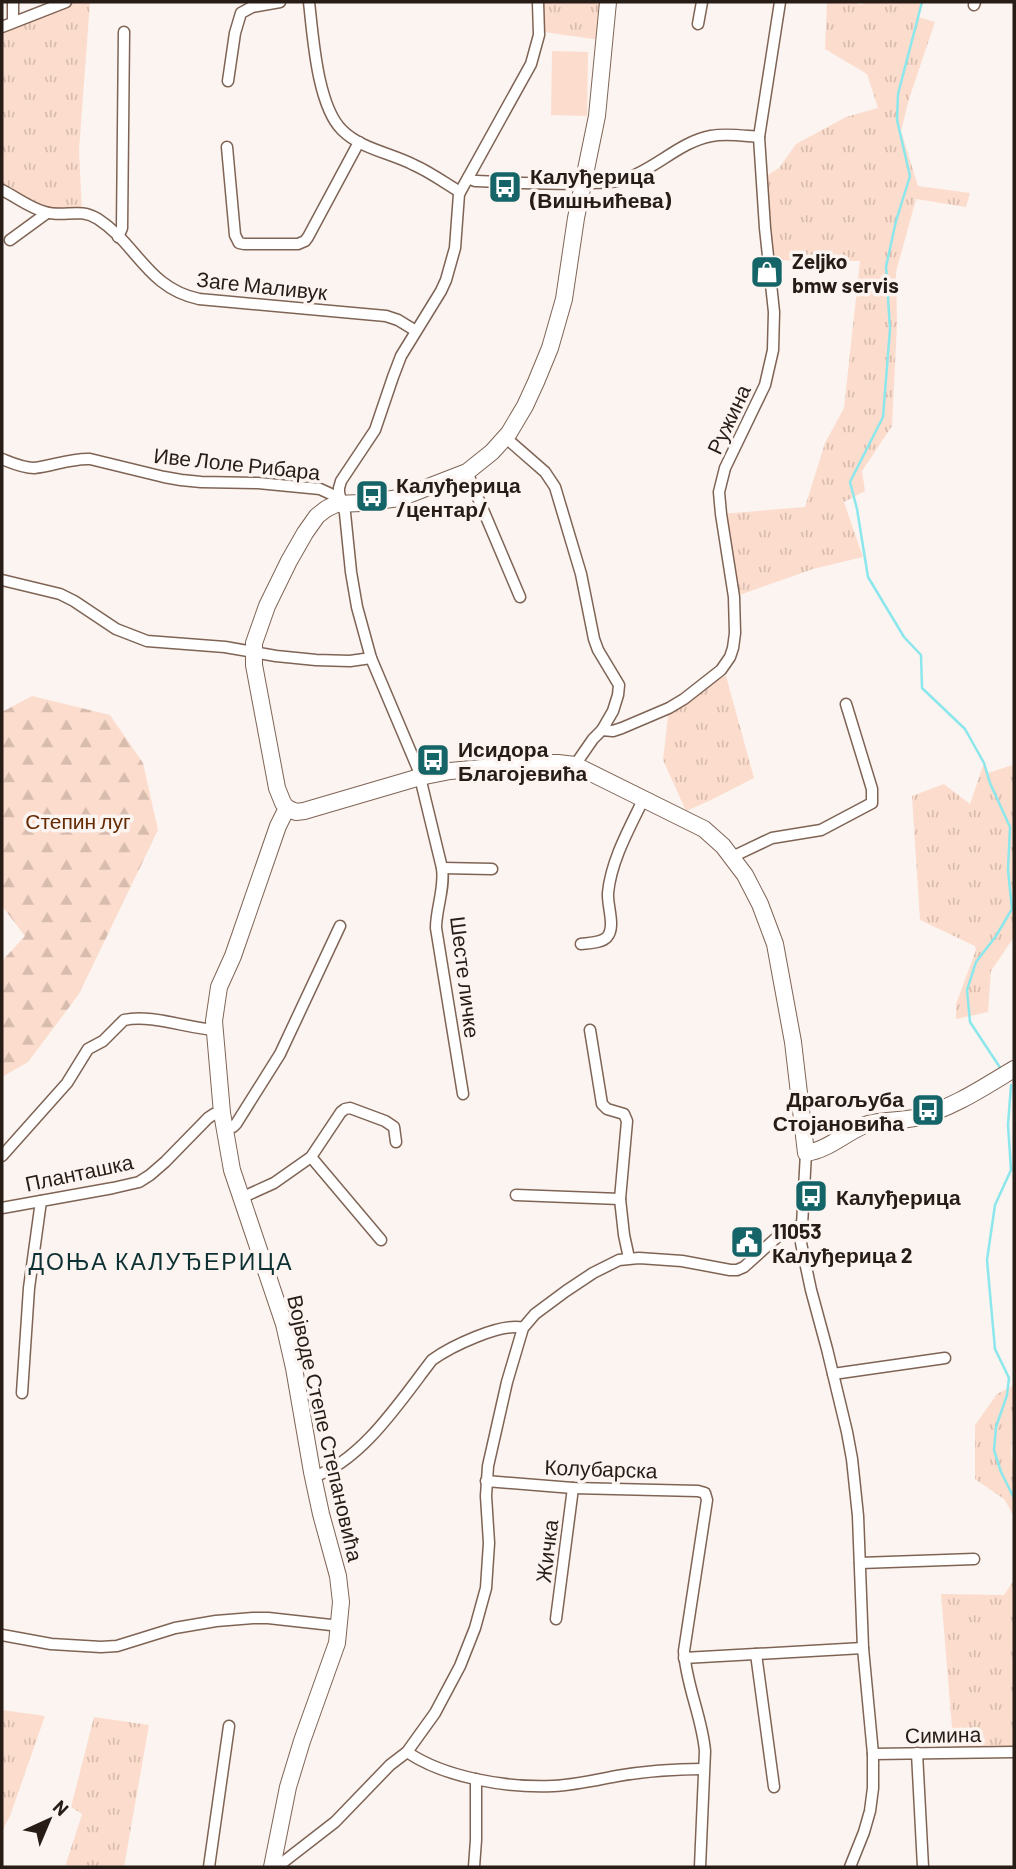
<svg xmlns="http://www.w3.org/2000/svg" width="1016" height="1869" font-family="Barlow,sans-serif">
<defs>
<pattern id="grass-tufts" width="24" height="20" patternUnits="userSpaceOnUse" patternTransform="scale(1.75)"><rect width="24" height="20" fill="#fcddcd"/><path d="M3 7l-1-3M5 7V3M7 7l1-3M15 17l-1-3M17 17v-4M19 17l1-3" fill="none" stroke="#d8bdaf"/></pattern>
<pattern id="forest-firs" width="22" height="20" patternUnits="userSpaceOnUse" patternTransform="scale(1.75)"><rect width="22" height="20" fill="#fcddcd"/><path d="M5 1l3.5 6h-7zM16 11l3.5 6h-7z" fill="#d8bdaf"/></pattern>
</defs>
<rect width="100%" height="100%" fill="#fbf4f1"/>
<!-- grass -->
<g fill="url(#grass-tufts)">
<path d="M64,2H90L79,150L82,212L47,213L40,204L2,189V27Z"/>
<path d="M543,2H602L600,40L544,32Z"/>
<path d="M827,2H853L861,5L866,2H924L918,17L935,22L909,99L901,131L918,186L970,193L966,207L916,199L896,272L897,324L892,426L862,471L865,491L844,502L863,557L813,569L734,597L721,514L805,507L825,443L844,408L860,261L768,260L763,178L779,168L796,144L846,117L878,108L867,74L825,49Z"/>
<path d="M726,676L754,778L711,800L686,811L663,760L669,708L698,689Z"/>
<path d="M984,763L988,773L1013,765L1014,937L991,971L988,1012L956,1019V1004L976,950L975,946L920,920L912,796L944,784L970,804Z"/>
<path d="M1014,1385L1011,1456L1014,1468V1516L1004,1499L975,1479V1425L997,1394Z"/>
<path d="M1014,1580V1752H954L941,1594L1004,1595Z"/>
<path d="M2,1710L45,1716L10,1816L2,1831Z"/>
<path d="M94,1717L149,1725L124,1867H65L82,1814L71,1807Z"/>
</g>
<!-- forest -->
<path fill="url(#forest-firs)" d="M32,696L110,715L143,763L158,830L79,994L28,1062L2,1077V961L25,936L2,906V712Z"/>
<!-- park -->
<path fill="#fcddcd" d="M552,51L588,52L587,116L551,115Z"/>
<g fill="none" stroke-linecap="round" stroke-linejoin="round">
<!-- stream -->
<g stroke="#8be7eb" stroke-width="2.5">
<path d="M922,2L898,94L897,120L910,176L896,221L886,267L890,329L883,417L850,482L857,509L868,577L904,637L921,655L922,688L965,729L984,763L990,783L1010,827L1008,870L1012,909L996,936L976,962L967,990L970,1022L1001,1069"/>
<path d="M1011,1085L1008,1125L1011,1170L995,1205L987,1260L995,1349L1009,1378L1007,1395L996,1427L994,1450L1001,1472L1014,1498"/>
</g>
<defs>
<g id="street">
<path d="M13,2V22"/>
<path d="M309,2C313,36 317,105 342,130C361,149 391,153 414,165C430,172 445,183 460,192"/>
<path d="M974,5L975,2"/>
<path d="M698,24L702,2"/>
<path d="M2,27L66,2"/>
<path d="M228,81L235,33L241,13L252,7L280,2"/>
<path d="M227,147L235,235L239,243L244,244H298L305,241L308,237L359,142"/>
<path d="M468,178L475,181C513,183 550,185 588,183C600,183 613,183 625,179C656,169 679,142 711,136C727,133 744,136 759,137"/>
<path d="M2,190C16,197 30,208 45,212C65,218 79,207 98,219C137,244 147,288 199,299L386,316L398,320L416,331"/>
<path d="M118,237L122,228L124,32"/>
<path d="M10,240L47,213"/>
<path d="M506,438L545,472L555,487L581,574L594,639L598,650L619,685L618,695L613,711L602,730"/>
<path d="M2,459C12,463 23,468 34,468C53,466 71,458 90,459L164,477L181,480L201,482L258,483L320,489L333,495L341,501"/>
<path d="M467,472L520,597"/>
<path d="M2,580L60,594L74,601L116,629L147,641L225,647L276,656L316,660L350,661L371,658"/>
<path d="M575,765L593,739L602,730L613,731L622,728L669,708L684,699L721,670L730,657L733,648L735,633L734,597L721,514L719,492L725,468L765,385L773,350L774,312L765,228L759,137L780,2"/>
<path d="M732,857L772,838L821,830L872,803V789L846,704"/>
<path d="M442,868L492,869"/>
<path d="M581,944C588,943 602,943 607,937C616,927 607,906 608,893C611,861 629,829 643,800"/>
<path d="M590,1030L602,1104L607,1109L624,1114L627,1121L620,1199L624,1235L629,1258"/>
<path d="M463,1094L436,928C436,908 445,889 442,868L418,769L371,658L357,607L351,572L345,513L339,493V488L341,481L375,430L393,377L401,356L441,291L446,280L455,248L459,194L531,64L539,35L538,2"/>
<path d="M225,1129L233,1127L236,1124L280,1054L340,926"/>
<path d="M806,1153L801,1243L811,1290L827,1349L847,1432L852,1459L858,1516L863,1648L873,1754V1788L870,1811L864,1832L850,1867"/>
<path d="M2,1156L67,1083L88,1049L103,1041L124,1020C151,1014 186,1028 215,1030"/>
<path d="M311,1157L381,1240"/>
<path d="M516,1195L620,1199"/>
<path d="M241,1198L274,1183L311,1157L341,1112L345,1109L350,1108L385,1121L394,1127L396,1142"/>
<path d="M2,1208L113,1188L139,1182L150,1175L165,1162L208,1118L214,1114L222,1113"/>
<path d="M833,1374L945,1358"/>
<path d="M22,1393L29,1288L41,1201"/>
<path d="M313,1477C362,1461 401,1400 432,1360C450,1347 501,1322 523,1328"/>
<path d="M486,1481L573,1488L698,1491L705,1493L707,1500L684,1651C686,1685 702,1717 705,1751L700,1867"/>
<path d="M860,1563L974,1559"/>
<path d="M556,1619L573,1488"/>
<path d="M2,1635L51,1644L101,1647L117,1646L175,1628L216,1621L253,1618H268L340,1626"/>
<path d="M756,1654L774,1787"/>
<path d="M684,1658L863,1648"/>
<path d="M407,1752C445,1778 508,1788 553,1786C575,1785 596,1780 617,1776C646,1771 674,1769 703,1769"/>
<path d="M917,1753L923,1867"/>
<path d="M873,1754L1014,1752"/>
<path d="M209,1867L229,1726"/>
<path d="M277,1867L335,1822L390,1765L407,1752L435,1713L460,1666L475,1628L486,1588L489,1543L486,1496L488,1466L507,1382L523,1328L535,1314L566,1291L593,1273L619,1260L639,1258L682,1261L730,1270H737L744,1267L786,1229L801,1226"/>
<path d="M474,1867L476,1840V1779"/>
</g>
<g id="secondary">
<path d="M287,808L296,812L304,811L420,777L450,771L538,763H558L575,765L704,829L723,846L745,875L760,904L775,944L793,1042L806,1153C828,1150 845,1133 865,1125C882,1119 901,1122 918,1117C953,1108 984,1087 1014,1069"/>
<path d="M287,808L283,803L277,788L254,665V643L267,606L289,561L305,533L317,516L326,509L336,504L361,503L400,498L467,472L492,452L509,433L525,406L536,382L550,348L564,299L576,218L597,116L608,2"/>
<path d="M272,1867L288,1787L302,1741L337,1643L341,1602L338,1576L321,1514L312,1472L294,1368L284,1324L232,1170L222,1113L214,1021L219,987L233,956L278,826L287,808"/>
</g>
</defs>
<!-- street casing -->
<use href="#street" stroke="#7f6455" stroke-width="13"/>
<!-- secondary casing -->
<use href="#secondary" stroke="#7f6455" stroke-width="18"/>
<!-- street -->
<use href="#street" stroke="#fff" stroke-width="10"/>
<!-- secondary -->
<use href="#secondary" stroke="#fff" stroke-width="16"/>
</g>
<!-- icons -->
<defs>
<symbol id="bus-square" viewBox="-11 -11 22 22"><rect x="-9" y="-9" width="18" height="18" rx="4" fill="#156467" stroke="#fbf4f1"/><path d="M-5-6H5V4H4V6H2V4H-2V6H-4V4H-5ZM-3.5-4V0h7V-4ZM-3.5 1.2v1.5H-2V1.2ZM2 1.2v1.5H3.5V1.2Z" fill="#fff"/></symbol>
<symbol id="shop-square" viewBox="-11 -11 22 22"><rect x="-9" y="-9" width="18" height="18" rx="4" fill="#156467" stroke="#fbf4f1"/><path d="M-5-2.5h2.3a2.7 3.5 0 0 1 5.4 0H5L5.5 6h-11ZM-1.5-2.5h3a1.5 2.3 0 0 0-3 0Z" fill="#fff"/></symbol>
<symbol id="civic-square" viewBox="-11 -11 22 22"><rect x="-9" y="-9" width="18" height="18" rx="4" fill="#156467" stroke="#fbf4f1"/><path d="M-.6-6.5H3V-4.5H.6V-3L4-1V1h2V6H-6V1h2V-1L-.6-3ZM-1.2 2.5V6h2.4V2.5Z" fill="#fff"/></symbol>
</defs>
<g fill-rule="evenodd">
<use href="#bus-square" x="486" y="168" width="38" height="38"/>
<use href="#shop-square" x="748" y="253" width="38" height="38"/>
<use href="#bus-square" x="353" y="477" width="38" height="38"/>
<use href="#bus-square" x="414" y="741" width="38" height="38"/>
<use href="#bus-square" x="909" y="1091" width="38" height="38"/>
<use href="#bus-square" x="792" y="1177" width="38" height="38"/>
<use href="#civic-square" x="728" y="1223" width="38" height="38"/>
</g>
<g text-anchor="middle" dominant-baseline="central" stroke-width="7" stroke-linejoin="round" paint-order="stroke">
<!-- poi labels -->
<g font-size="21" font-weight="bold" fill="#271c16" stroke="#fbf4f1" text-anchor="start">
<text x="530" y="175">Калуђерица<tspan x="530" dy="24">(Вишњићева)</tspan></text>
<text x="792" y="260">Zeljko<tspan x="792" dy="24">bmw servis</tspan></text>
<text x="396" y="484">Калуђерица<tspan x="396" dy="24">/центар/</tspan></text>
<text x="458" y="748">Исидора<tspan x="458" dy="24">Благојевића</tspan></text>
<text x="904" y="1098" text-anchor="end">Драгољуба<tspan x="904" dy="24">Стојановића</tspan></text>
<text x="836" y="1196">Калуђерица</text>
<text x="772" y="1230">11053<tspan x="772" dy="24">Калуђерица 2</tspan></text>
</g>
<!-- street labels -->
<g font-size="21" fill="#271c16" stroke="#fbf4f1">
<text transform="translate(262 285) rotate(6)">Заге Маливук</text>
<text transform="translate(728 419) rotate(-65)">Ружина</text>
<text transform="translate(237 463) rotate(6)">Иве Лоле Рибара</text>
<text transform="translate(466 977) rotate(83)">Шесте личке</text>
<text transform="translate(79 1172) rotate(-12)">Планташка</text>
<text transform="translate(326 1428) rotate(77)">Војводе Степе Степановића</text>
<text transform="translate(601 1468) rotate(2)">Колубарска</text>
<text transform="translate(546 1551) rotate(-83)">Жичка</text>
<text transform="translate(943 1734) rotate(-1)">Симина</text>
</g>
<!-- park labels -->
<g font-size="21" fill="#642b03" stroke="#fbf4f1">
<text x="78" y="820">Степин луг</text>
</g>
<!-- neighbourhood labels -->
<g font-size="23" letter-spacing="2" fill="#0d3132" stroke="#fbf4f1">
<text x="161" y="1261">ДОЊА КАЛУЂЕРИЦА</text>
</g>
</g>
<!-- border -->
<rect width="1016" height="1869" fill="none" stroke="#271c16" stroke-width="7"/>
<!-- north arrow -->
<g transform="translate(49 1820) rotate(44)" stroke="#fbf4f1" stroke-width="5" paint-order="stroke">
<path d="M0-5L12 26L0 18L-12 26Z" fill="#271c16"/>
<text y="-10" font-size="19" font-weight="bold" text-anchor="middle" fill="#271c16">N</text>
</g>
</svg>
